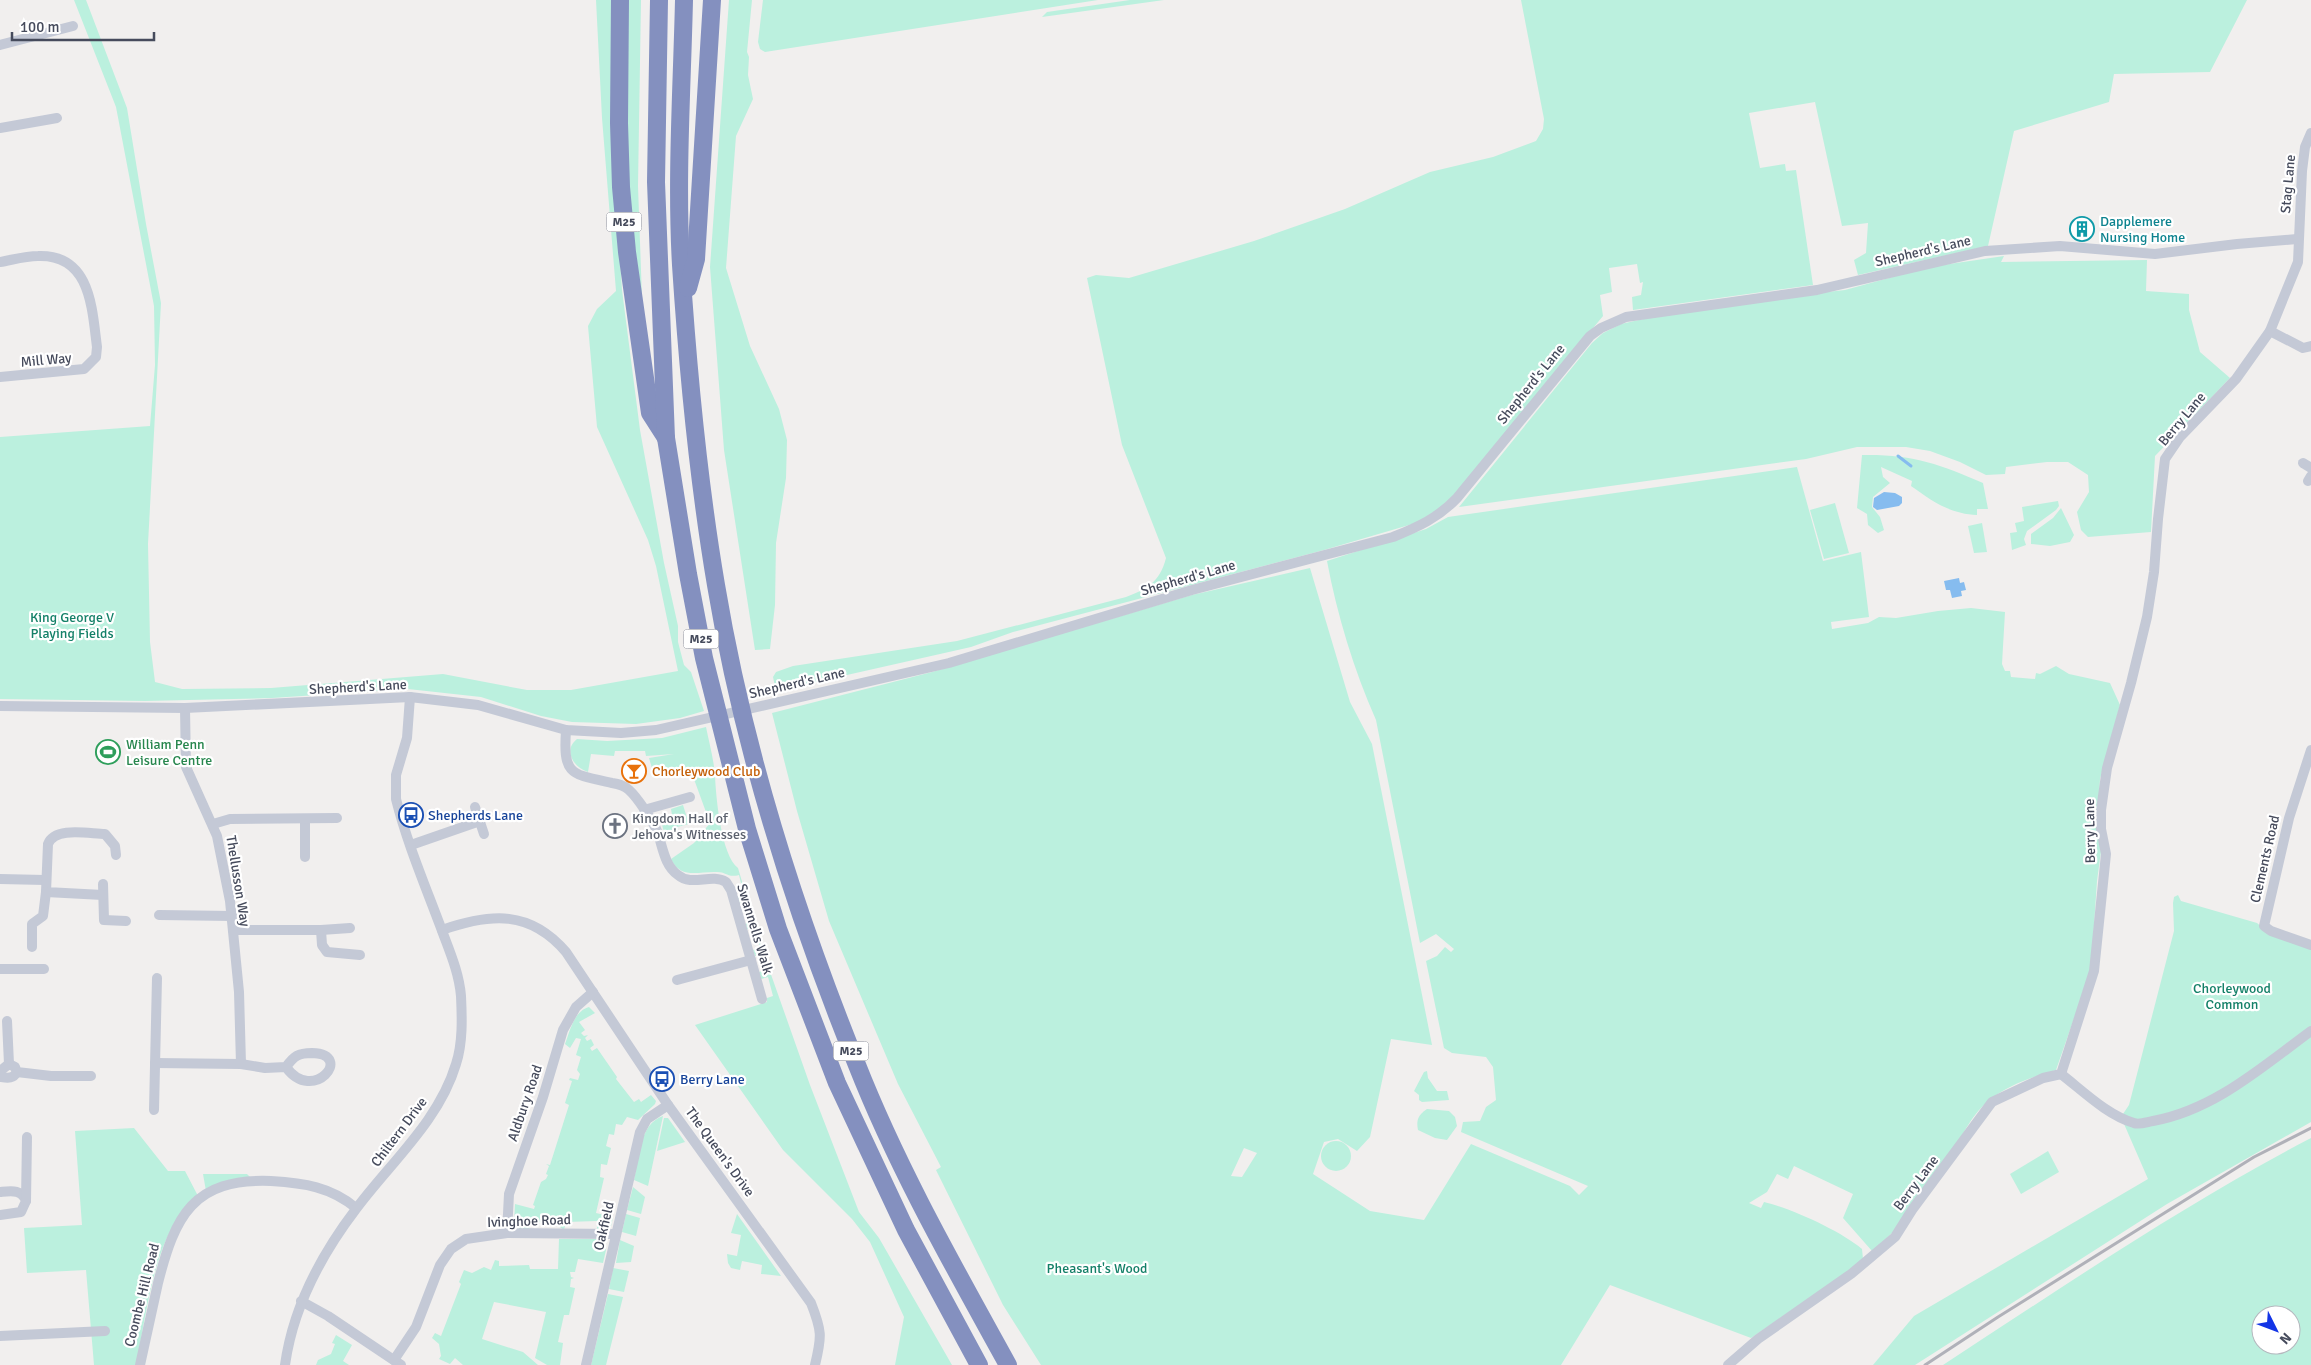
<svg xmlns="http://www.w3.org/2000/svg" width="2311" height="1365" font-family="Signika,sans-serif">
<rect width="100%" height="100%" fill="#f1efee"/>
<!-- green -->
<g fill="#bbf0de" fill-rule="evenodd">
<path d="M74,0H86L127,108L146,224L161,303L148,544L150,642L155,682L182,689L271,688L443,674L527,690H571L678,671L656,566L648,540L597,427L588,326L597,309L616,291L602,118L596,0H613L611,118L622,290L640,430L664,563L678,626V642L684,665L691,672L704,711L680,718L636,724L572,722L541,716L481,697L408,689L272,698L145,701L0,699V437L150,426L155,365L154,306L116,107Z"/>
<path d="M627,0H641L638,186L642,298L631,218L626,136Z"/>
<path d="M729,0H752L747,52L749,57L748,75L753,99L736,136L726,268L750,346L779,409L787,440L786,478L776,543L775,605L770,649L755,650L724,450L710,267Z"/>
<path d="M763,0H1098L765,52L760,49L758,42Z"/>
<path d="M1130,0H1164L1042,17L1047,12Z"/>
<path d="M1521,0H2247L2210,72L2114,74L2109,102L2014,131L1988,246L1858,275L1854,260L1866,253L1868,223L1842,226L1815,102L1749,113L1760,168L1785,164L1786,171L1796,170L1813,285L1633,310L1632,297L1641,295L1643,282L1640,283L1637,264L1609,268L1612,292L1600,295L1603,316L1460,489L1439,509L1416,523L1324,550L1013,632L971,647L776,691L773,677L776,672L793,666L957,641L1126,597C1147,589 1160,582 1166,558L1122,445L1087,278L1096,275L1129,278L1254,241L1345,209L1430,172L1493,157L1536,141L1543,129L1544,119Z"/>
<path d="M2004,256L2001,262L2147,260L2146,291L2189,294V310L2200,352L2230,378L2155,456L2151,532L2088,537L2081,530L2077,512L2089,492L2088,475L2068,462H2047L2006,467L2005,474L1986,475L1960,462L1930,451L1906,447H1857L1806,459L1459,507L1592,343L1603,333L1621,324L1670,313L1782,297L1845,290L1929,267Z"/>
<path d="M1862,455C1911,454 1940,464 1983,483L1988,509H1977V515C1950,514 1932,501 1911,486L1912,481L1881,467L1883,477L1890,483L1873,497L1872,507L1880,517L1884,530L1878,533L1868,525L1867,514L1857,508Z"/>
<path d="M1797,467L1823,561L1861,552L1869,617L1831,622L1832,629L1868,623L1879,617L1896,618L1938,611L1971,608L2005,612L2002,664L2005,671H2010L2011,677L2035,679L2036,673L2040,674L2056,666L2069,674L2110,683L2120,705L2100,779L2097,831L2101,851L2097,881L2091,970L2056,1070C2033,1077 2010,1084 1991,1099C1972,1113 1963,1135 1951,1154C1928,1188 1904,1226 1872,1251L1843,1218L1853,1194L1794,1166L1788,1179L1777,1174L1767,1192L1749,1203L1761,1208L1764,1202C1790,1208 1841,1231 1862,1249L1863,1259L1843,1275L1751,1338L1610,1285L1561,1365H1041L1003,1305L936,1170L941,1167L898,1084L829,921L797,811L772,713L932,672L1192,595L1310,568L1350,702L1372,744L1432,1045L1391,1039L1370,1137L1357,1151L1338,1139L1324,1142L1313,1174L1370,1211L1424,1220L1471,1144L1570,1186L1579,1195L1588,1186L1461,1132L1463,1122L1480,1121L1486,1107L1496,1100L1493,1067L1486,1057L1452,1053L1444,1048L1426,961L1437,956L1445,947L1451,952L1454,949L1436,934L1420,943L1376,720C1354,670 1337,615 1327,561L1426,529L1448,517ZM1244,1148L1257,1153L1242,1177L1231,1176Z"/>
<path d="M2058,501L2059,506L2056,510L2027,531L2024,539L2026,545L2012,550L2010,533L2017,532L2015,523L2024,521L2022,507Z"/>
<path d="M1835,503L1849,553L1824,559L1810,510Z"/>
<path d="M2061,508L2074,535L2070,542L2050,546L2031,544V534L2053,518Z"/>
<path d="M1982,523L1987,552L1974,553L1968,526Z"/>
<path d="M706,727C709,742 714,760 715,776C716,797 721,855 738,868L762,949L810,1085L859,1212L879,1238L952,1365H895L904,1317L870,1242L852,1219L783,1150L695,1025L767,1002V998L773,996L768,977L761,979L759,972L766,970L762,954L755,956L753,950L760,947L754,928L747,929L746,923L752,921L746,902L740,903L738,897L744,895L739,875C727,878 727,872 717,872C699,871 681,880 671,859L694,843L710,823L691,771L680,774L678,771L667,774L666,771L654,775L649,758L674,754L646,756L645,751H615L614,756L591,754L588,772C573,767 563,750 577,739L607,741L662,738Z"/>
<path d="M683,805L689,824L677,827L678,831L665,835L660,818L672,815L671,809Z"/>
<path d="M2178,895L2181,901L2257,923L2271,935L2311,949V1122L2167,1204L1915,1365H1873L1914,1316L2148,1179L2121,1117L2129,1105L2174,931L2173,903L2174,897Z"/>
<path d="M589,1007L595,1013L579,1022L585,1030L581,1033L584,1036L588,1035L585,1038L587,1041L591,1039L594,1045L590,1048L592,1051L597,1048L617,1077L616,1079L634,1102L639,1099L641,1102L651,1095L656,1101L655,1104L638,1120L627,1117L622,1125L616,1124L614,1135L609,1134L606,1146L611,1148L607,1165L601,1164L600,1177L604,1178L596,1213L613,1217L611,1226L597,1229V1221L566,1222L564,1230L560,1227V1222H530L529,1230L518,1229L514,1225L515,1204L534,1209L535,1206L533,1205L541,1182L546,1179L548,1175L546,1174L549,1166L546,1164L550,1165L569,1105L565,1103L572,1081L569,1080L570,1078L578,1080L580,1074L577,1070L581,1057L576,1055L581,1039L576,1038L570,1048L565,1044C570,1031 574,1011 589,1007Z"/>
<path d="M1427,1071L1428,1078L1437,1091H1447L1449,1100L1422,1102L1419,1100V1095L1414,1091L1424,1072Z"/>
<path d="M1427,1109L1449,1111L1455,1117L1457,1126L1447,1140L1435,1138L1418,1130C1416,1120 1418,1115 1427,1109Z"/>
<path d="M663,1116L648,1186L634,1180C639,1158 639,1124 663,1116Z"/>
<path d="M664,1118H668L685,1142L657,1151Z"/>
<path d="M134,1128L168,1171H185L198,1196C154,1229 147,1314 136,1365H94L86,1270L27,1273L24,1228L82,1225L75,1131Z"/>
<path d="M2311,1138V1365H1943C2064,1286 2183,1205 2311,1138ZM2261,1315H2291V1345H2261Z"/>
<circle cx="1336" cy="1156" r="15"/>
<path d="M2048,1151L2059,1172L2021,1194L2010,1174Z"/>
<path d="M203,1174H247L251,1178L206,1191Z"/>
<path d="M633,1187L645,1197L641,1214L627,1210Z"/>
<path d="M626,1214L640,1218L636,1236L622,1232Z"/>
<path d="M737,1214L781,1276L761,1274L762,1265L742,1261L740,1270L731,1268L728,1263L727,1254L737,1256L741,1235L731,1233Z"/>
<path d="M559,1239H597L603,1242L606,1250L603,1263L578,1259L575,1272H570L571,1277L574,1278L571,1279L570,1287L575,1288L569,1315H564L558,1342L563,1343L560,1365H547L535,1358L546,1312L494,1302L482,1339L523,1352L538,1365H463L455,1358L450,1364L439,1359L441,1356L439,1344L432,1338L435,1333L441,1336L461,1284L459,1282L464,1270L472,1273L484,1267L491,1270L495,1260L499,1261V1266L529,1265L530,1269H558Z"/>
<path d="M620,1240L634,1246L631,1262L616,1263Z"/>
<path d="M613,1268L629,1271L624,1292L609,1289Z"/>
<path d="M608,1294L623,1297L606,1365H591Z"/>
<path d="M336,1335L352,1345L343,1361L349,1365H316L318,1360L331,1354L335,1344L332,1343Z"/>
</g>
<!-- water -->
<g fill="#86bcef">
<path d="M1884,492L1895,493L1902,497V503L1899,506L1877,510L1873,507L1874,498Z"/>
<path d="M1959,578L1960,583L1964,582L1966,590L1961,591L1962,596L1952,598L1950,590H1946L1944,581Z"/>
</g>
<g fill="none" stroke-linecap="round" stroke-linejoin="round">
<!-- stream -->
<path stroke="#86bcef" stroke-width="3" d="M1898,456L1911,466"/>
<!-- minor -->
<g stroke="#c4c9d6" stroke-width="10">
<path d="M0,45L73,26"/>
<path d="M0,128L57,118"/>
<path d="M0,262C12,260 25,256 38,256C91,254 92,309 97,347L96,357L84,369L0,377"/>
<path d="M2270,331L2303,348L2311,346"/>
<path d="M2303,463L2311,468"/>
<path d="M2308,481L2311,476"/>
<path d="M0,706L185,708L410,697L478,705L566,730L621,733L656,730L949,663L1192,590L1393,537C1418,527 1438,518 1457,498L1590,336L1601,328L1626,317L1817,290L1985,251L2060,246L2155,254L2237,244L2297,239"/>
<path d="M185,708L186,767L217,836L230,901L239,992L241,1064"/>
<path d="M566,730C563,775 570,774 612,783C618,784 624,785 629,790C637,797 653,821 657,831C663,847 664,865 678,875C692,887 711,873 726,882L731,890L762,999"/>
<path d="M2311,750L2289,818L2264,926L2271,931L2311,945"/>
<path d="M475,807L484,834"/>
<path d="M644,810L690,797"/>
<path d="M305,819V857"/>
<path d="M213,824L230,819L337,818"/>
<path d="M411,845L480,821"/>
<path d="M0,879L45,880"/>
<path d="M103,884L104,920L126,921"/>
<path d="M103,895L46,892L48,844C55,826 90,834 105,834L115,846L116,855"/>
<path d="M159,915L232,916"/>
<path d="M233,930H321L350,928"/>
<path d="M321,930L322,945L327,952L360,955"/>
<path d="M442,930C491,913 530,910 566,952L668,1105L811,1303C822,1331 822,1336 815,1365"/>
<path d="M32,947V924L43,916L46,892"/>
<path d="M0,969H44"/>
<path d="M677,980L751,960"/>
<path d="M7,1021L9,1064"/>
<path d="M155,1063L241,1064L265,1068L286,1067C313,1105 355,1054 312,1053C298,1053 294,1056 286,1067"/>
<path d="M0,1071L9,1064L15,1067L17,1072L51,1076H91"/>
<path d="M2061,1074C2083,1091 2107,1115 2134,1123C2139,1125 2147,1122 2153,1121C2214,1110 2262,1067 2311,1031"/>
<path d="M0,1077C8,1078 13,1079 17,1072"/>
<path d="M154,1110L157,978"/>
<path d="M0,1192C11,1191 22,1189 26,1201L21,1212L0,1215"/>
<path d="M26,1201L27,1137"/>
<path d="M507,1233L509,1194L543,1097L563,1030L576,1007L593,992"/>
<path d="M301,1301L328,1316L401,1365"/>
<path d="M0,1336L105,1331"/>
<path d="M394,1360L416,1327L440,1265L451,1249L466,1239L507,1233L616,1234"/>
<path d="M140,1365C146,1338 152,1310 158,1283C175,1216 193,1178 271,1181C304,1183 331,1187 356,1208"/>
<path d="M285,1365C293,1307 321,1255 356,1209C391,1162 439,1121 456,1064C463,1043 462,1017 461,996C459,972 449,950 441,928C425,885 407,843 396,799V775L407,738L410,697"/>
<path d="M586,1365L640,1132L647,1119L668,1105"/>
<path d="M1728,1365L1758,1339L1851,1274L1895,1237L1912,1210L1992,1102L2043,1078L2061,1074L2094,971L2106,854L2101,829V810L2107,768L2131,683L2147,617L2154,572L2158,519L2165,459L2180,437L2236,379L2270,331L2298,262L2302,171L2305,147L2311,133"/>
</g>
<!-- motorway -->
<g stroke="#8490bf" stroke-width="18">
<path d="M620,0L619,123L621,187L627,252L650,413L666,438"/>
<path d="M659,0L656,182L666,438L688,574L704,658L747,829L778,929L837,1083L906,1230L979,1365"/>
<path d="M684,0C682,88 676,177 681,265C688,372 698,479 716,585C743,747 795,912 857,1065C898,1169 954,1267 1008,1365"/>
<path d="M688,288L696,259L712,0"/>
</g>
<!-- rail -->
<path stroke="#b0b1b9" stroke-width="3" d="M1925,1365L1998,1317L2254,1157L2311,1128"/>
</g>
<!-- icons -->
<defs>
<symbol id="building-ring" viewBox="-11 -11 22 22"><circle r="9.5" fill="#fff" stroke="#0f9aa8" stroke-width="1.5"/><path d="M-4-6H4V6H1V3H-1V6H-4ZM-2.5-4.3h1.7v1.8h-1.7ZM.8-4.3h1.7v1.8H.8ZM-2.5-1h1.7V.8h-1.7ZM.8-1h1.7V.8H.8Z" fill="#0f9aa8"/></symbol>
<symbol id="stadium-ring" viewBox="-11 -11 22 22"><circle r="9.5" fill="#fff" stroke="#2e9e5b" stroke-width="1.5"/><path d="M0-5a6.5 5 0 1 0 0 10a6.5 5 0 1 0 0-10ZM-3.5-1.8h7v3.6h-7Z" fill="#2e9e5b"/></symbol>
<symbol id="bar-ring" viewBox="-11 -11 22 22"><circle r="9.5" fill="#fff" stroke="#e8710a" stroke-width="1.5"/><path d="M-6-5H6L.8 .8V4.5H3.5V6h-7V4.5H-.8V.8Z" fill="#e8710a"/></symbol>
<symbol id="bus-ring" viewBox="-11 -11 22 22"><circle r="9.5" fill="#fff" stroke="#1a4fb4" stroke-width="1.5"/><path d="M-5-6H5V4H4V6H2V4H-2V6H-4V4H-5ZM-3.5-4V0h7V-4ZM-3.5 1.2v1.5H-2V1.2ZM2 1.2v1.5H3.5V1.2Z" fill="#1a4fb4"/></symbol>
<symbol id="church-ring" viewBox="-11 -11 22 22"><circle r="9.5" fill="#fff" stroke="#6b7280" stroke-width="1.5"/><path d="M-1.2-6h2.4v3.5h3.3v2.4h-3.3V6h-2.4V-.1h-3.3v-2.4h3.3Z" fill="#6b7280"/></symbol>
</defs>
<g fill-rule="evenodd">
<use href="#building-ring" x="2068" y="215" width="28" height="28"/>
<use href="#stadium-ring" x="94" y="738" width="28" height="28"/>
<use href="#bar-ring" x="620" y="757" width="28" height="28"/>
<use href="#bus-ring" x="397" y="801" width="28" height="28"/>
<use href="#church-ring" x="601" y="812" width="28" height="28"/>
<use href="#bus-ring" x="648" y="1065" width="28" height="28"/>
</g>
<g text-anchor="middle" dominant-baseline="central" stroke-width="4.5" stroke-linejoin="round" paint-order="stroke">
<!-- shield labels -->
<g fill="#fff" stroke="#7e818d" stroke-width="1">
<rect x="606.5" y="212.5" width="35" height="19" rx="4"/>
<rect x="683.5" y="629.5" width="35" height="19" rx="4"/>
<rect x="833.5" y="1041.5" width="35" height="19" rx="4"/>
</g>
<g font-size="12" font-weight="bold" fill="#464b5c">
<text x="624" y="222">M25</text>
<text x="701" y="639">M25</text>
<text x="851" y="1051">M25</text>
</g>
<!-- street labels -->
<g font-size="14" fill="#464b5c" stroke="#fff">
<text transform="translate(2288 184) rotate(-85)">Stag Lane</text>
<text transform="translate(1923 251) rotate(-13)">Shepherd's Lane</text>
<text transform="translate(46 360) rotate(-5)">Mill Way</text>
<text transform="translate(1531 384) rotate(-51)">Shepherd's Lane</text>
<text transform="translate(2182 419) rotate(-50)">Berry Lane</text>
<text transform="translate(1188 578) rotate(-16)">Shepherd's Lane</text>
<text transform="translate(797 683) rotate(-13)">Shepherd's Lane</text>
<text transform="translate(358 687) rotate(-3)">Shepherd's Lane</text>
<text transform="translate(2090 831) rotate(-91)">Berry Lane</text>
<text transform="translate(2265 859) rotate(-77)">Clements Road</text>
<text transform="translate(238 881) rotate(81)">Thellusson Way</text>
<text transform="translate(755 929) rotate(73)">Swannells Walk</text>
<text transform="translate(525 1103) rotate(-71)">Aldbury Road</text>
<text transform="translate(399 1132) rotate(-53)">Chiltern Drive</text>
<text transform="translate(720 1152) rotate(54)">The Queen's Drive</text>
<text transform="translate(1916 1183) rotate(-53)">Berry Lane</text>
<text transform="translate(529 1221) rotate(-2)">Ivinghoe Road</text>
<text transform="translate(604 1226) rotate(-77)">Oakfield</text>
<text transform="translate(142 1295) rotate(-76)">Coombe Hill Road</text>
</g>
<!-- culture labels -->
<g font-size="14" fill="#0d838f" stroke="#fff" text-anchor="start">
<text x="2100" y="221">Dapplemere<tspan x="2100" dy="16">Nursing Home</tspan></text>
</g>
<!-- park labels -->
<g font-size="14" fill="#148068" stroke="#fff">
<text x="72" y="617">King George V<tspan x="72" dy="16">Playing Fields</tspan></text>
<text x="2232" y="988">Chorleywood<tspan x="2232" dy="16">Common</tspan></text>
<text x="1097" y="1268">Pheasant's Wood</text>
</g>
<!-- leisure labels -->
<g font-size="14" fill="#27864d" stroke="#fff" text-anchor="start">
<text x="126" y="744">William Penn<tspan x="126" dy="16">Leisure Centre</tspan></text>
</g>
<!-- food labels -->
<g font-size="14" fill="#c56008" stroke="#fff" text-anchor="start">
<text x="652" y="771">Chorleywood Club</text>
</g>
<!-- transit labels -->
<g font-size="14" fill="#164399" stroke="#fff" text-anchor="start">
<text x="428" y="815">Shepherds Lane</text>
<text x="680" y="1079">Berry Lane</text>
</g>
<!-- worship labels -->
<g font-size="14" fill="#5b616d" stroke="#fff" text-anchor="start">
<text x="632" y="818">Kingdom Hall of<tspan x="632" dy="16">Jehova's Witnesses</tspan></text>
</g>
</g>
<!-- north arrow -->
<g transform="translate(2276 1330) rotate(132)"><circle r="24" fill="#ffffff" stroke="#b5b7be"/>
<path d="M0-4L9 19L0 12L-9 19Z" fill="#1335e6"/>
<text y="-8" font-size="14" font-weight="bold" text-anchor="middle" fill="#464b5c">N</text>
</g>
<!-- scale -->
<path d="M12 32v8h142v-8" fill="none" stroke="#464b5c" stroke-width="2.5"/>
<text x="20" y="32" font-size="15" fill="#464b5c" stroke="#ffffff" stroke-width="4" paint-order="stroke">100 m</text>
</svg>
